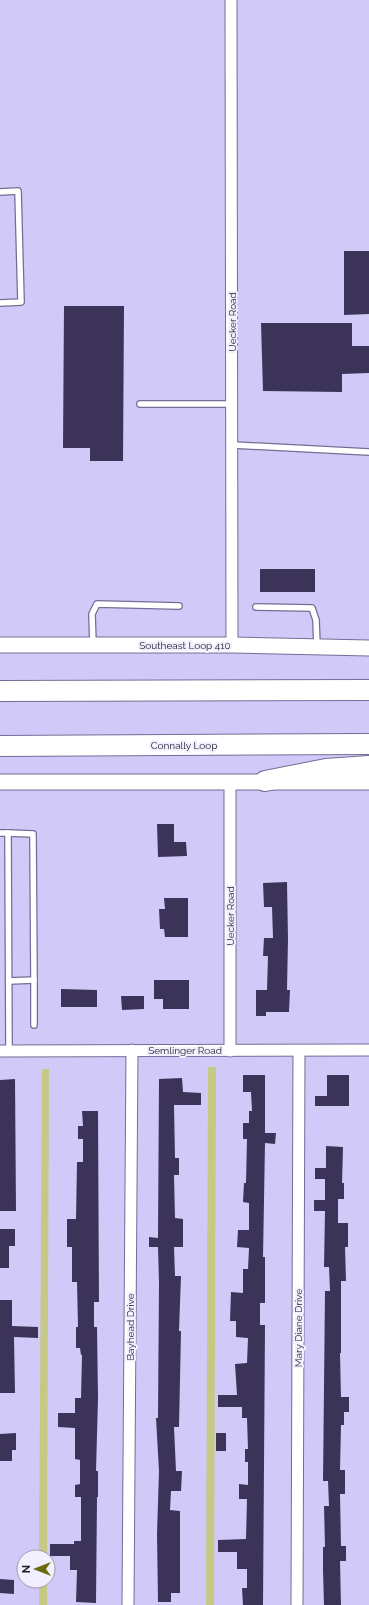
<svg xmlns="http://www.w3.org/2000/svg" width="369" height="1605" font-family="Raleway,sans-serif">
<rect width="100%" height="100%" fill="#d1caf8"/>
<!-- green -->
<g fill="#c4c986">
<path d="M208,1067H216L214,1605H206Z"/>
<path d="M42,1069H49L47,1557H39Z"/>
<rect x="39" y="1581" width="8" height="24"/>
</g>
<!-- building -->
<g fill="#3b3458">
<path d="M344,251H369V314L344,315Z"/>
<path d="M64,306H124L123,461H90V448H63Z"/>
<path d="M261,323H352V346H369V373L342,374V392L263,391Z"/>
<rect x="260" y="569" width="55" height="23"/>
<path d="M157,824H174V842H186L187,856L158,857Z"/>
<path d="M287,882L288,939L287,990H290L289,1012H266V1016H256V990H267L268,956H263L264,938H273L272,907H264L263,883Z"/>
<path d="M164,898H188V937H165L164,929H160L159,909H165Z"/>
<path d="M154,980H189V1009H163V999H154Z"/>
<path d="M61,989L97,990V1007H61Z"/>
<path d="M121,996H144V1009L122,1010Z"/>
<path d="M243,1075H265V1133H276L275,1144L265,1143L263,1257H265V1303H260V1325H265L263,1605H243L242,1588H247V1569H237V1552H218V1540L246,1539L247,1499H239V1484L248,1485V1462H245V1449H248L247,1418H242V1407H218V1395H237L235,1364L247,1363L248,1338L236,1337V1321H230L231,1292L243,1293V1269H248L249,1248L237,1247L238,1230H249V1203L243,1202L244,1183H246L247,1139H243V1123H249V1111H252L251,1092H243Z"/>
<path d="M327,1075H349V1106H315V1096H327Z"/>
<path d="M182,1078L183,1092L201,1093V1105H174L175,1158H179V1175H174L175,1218L183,1219V1247H174L175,1276H181L179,1331H181L179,1427H174L176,1471H182L181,1491H171L170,1510L180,1511V1593H171V1602H158L157,1534L159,1471L156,1418H158L159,1283L158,1247H149V1237L158,1238L159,1079Z"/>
<path d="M15,1079L16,1211H0V1080Z"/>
<path d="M82,1111H98L99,1302H94V1327H97L98,1398L96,1471H98V1497H97L96,1603L76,1602L77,1570H70V1556H50V1544H74V1541H81V1497H75V1485L80,1484V1460L75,1459V1428L58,1427V1413H75V1398H81L82,1355H81L80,1348H76V1327H78L77,1282H72V1247H67V1219H76L77,1162H83V1139H78V1126H83Z"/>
<path d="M326,1146L343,1147L342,1183H344V1199H338V1223H348V1247H345L346,1281H341V1353H340L341,1397H349V1412H344V1425H341L340,1470H345V1494H340L341,1546H346V1561H340L341,1605H324L323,1570V1547H325L324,1506H329L328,1481H323L325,1291H330L329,1267H324L325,1211H314V1200H325V1179H315V1168H326Z"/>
<path d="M0,1229H15V1246H9V1268H0Z"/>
<path d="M0,1300H12V1326L38,1327V1338L14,1337L15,1393H0Z"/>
<path d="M16,1433V1450H12V1461H0V1434Z"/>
<rect x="216" y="1433" width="10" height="18"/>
<path d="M0,1579L14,1580V1594L0,1593Z"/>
</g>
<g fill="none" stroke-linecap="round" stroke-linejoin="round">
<defs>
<g id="service">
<path d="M0,192L18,191L21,302L0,303"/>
<path d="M140,404H232"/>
<path d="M233,445L369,452"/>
<path d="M256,607L312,608L316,620L317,646"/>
<path d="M93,645L92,614L97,604L179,606"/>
<path d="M0,833H8L9,1051"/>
<path d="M8,833L33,834L34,980L9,981"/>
<path d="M34,980V1025"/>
</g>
<g id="minor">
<path d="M231,0L232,645"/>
<path d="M0,1051L369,1050"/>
<path d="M230,1051V781"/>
<path d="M128,1605L132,1050"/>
<path d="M297,1605L299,1051"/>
</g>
<g id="secondary">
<path d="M0,645H232L369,648"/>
<path d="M0,782H369"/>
</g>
<g id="motorway">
<path d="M0,691L369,690"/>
<path d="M0,746L369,744"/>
<path d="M265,781L326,769L369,766"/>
</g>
</defs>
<!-- service casing -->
<use href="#service" stroke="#746d96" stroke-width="8"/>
<!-- minor casing -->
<use href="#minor" stroke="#746d96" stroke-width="13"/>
<!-- secondary casing -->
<use href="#secondary" stroke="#746d96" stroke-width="17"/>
<!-- motorway casing -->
<use href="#motorway" stroke="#746d96" stroke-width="22"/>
<!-- service -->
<use href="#service" stroke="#fff" stroke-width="5.5"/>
<!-- minor -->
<use href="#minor" stroke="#fff" stroke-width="11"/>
<!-- secondary -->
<use href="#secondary" stroke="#fff" stroke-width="15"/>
<!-- motorway -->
<use href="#motorway" stroke="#fff" stroke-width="20"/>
</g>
<g text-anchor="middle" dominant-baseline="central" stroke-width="4" stroke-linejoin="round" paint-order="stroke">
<!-- street labels -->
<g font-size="10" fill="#1f1c2c" stroke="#f2f0fe">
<text transform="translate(232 322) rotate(-90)">Uecker Road</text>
<text x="185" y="645">Southeast Loop 410</text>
<text x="184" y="745">Connally Loop</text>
<text transform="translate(230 916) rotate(-90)">Uecker Road</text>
<text x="185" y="1050">Semlinger Road</text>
<text transform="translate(130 1327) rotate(-90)">Bayhead Drive</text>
<text transform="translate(298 1328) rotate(-90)">Mary Diane Drive</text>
</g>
</g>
<!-- north arrow -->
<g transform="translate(36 1569) rotate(270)"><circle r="19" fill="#f2f0fe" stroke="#9e9baa"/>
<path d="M0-3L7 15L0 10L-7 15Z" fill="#696b0d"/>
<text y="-6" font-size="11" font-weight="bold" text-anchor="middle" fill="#1f1c2c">N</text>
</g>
</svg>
